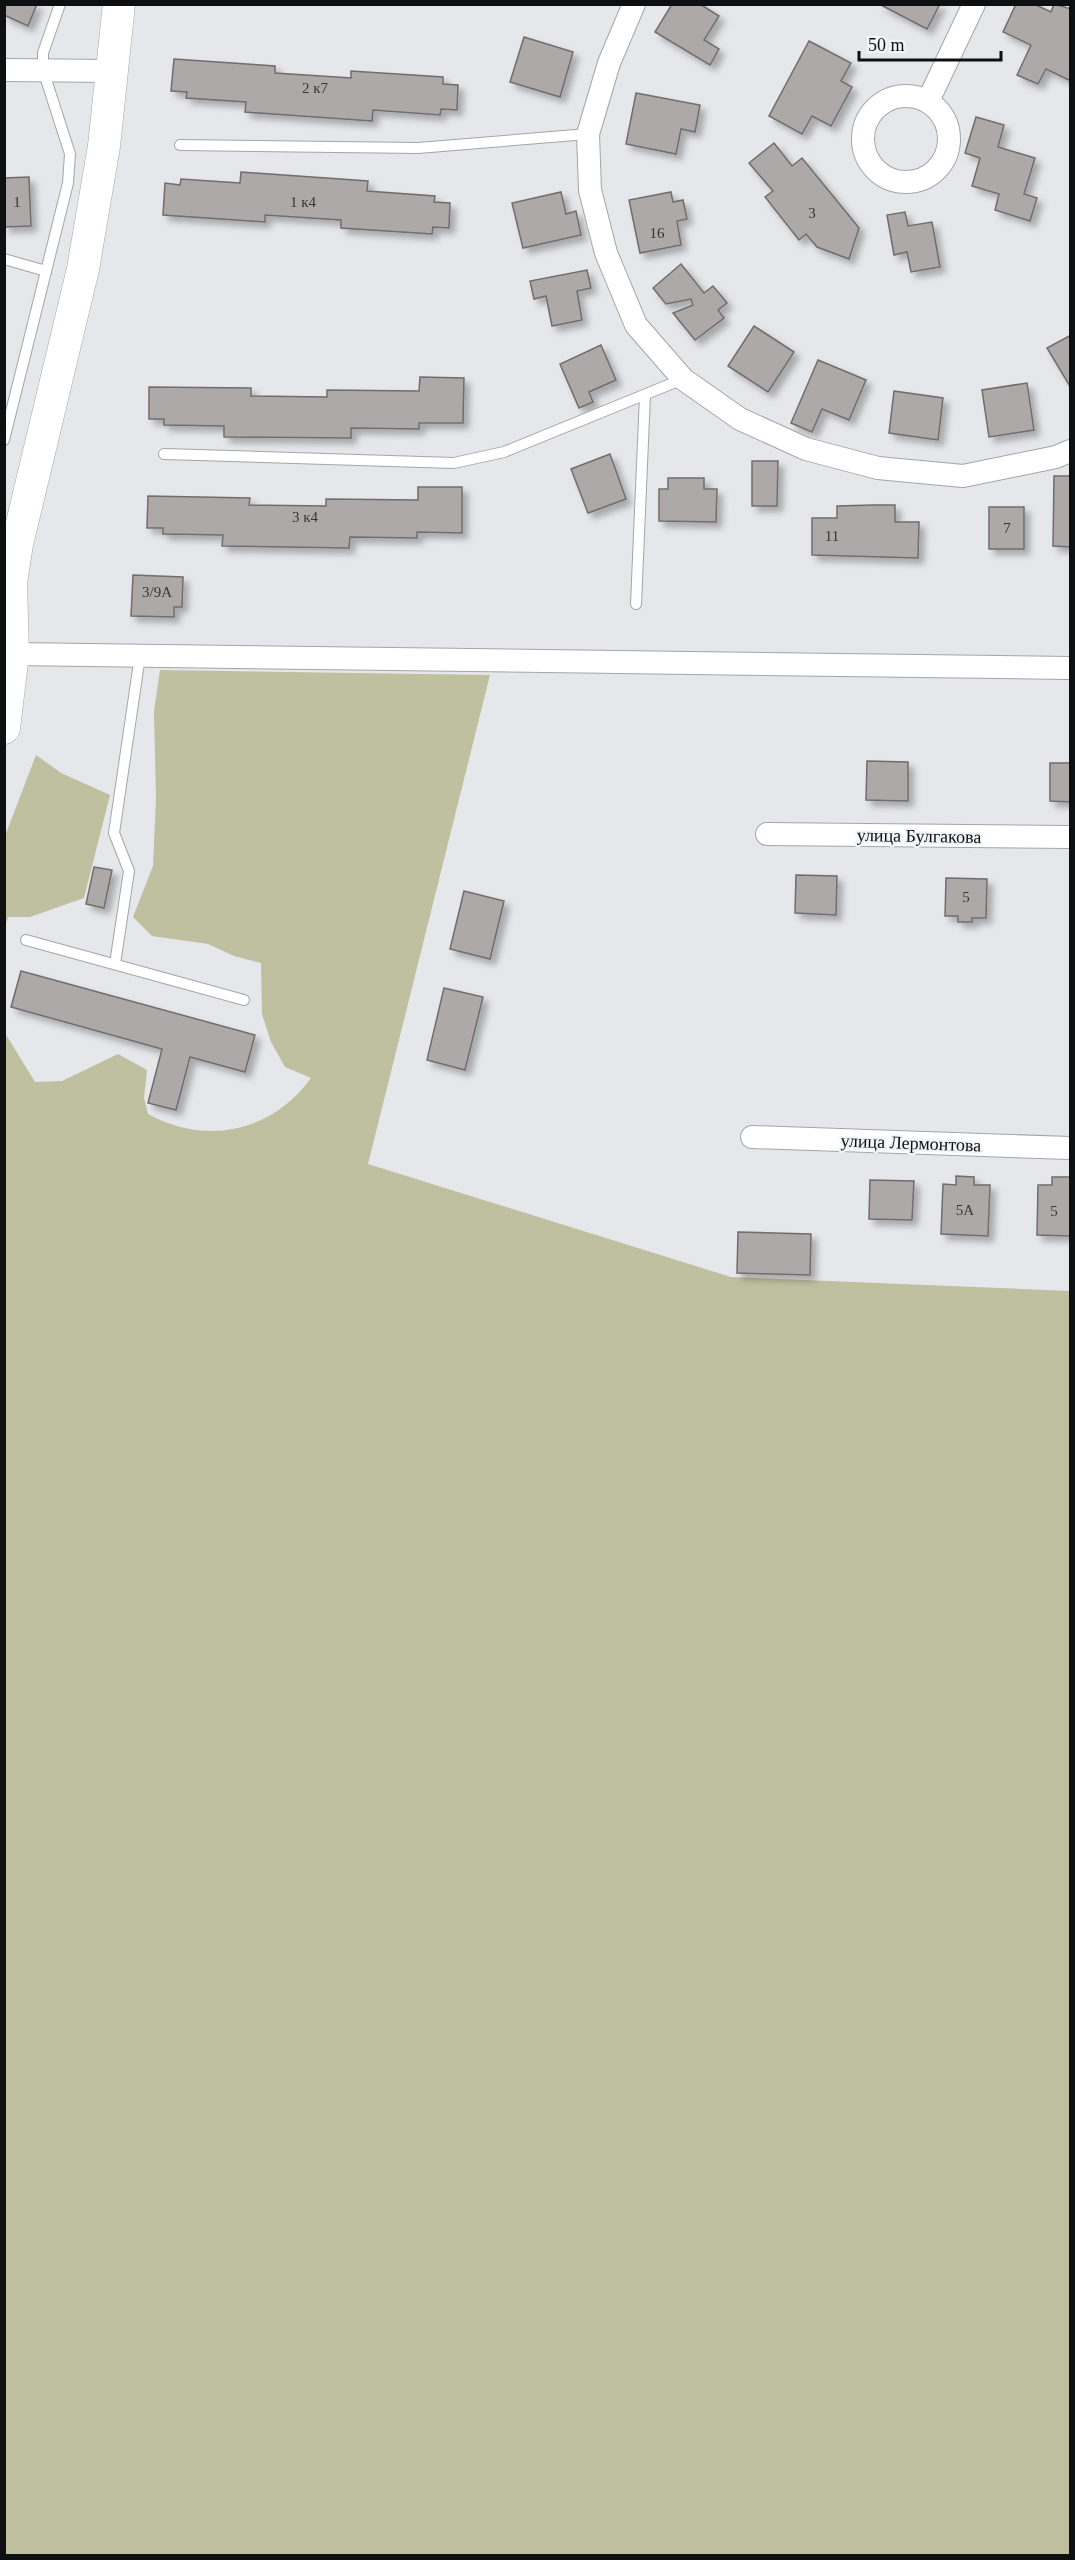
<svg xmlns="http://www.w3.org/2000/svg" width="1075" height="2560" font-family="Georgia,serif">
<defs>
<filter id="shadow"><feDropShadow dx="5.5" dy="5.5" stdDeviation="3" flood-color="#0004"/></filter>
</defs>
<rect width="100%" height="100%" fill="#e5e7ea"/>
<!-- green -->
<g fill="#bec09f">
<path d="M160,670L490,675L368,1164L731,1277L1070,1291V2555H5V1033L35,1082L62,1081L118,1054L147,1070L144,1098L148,1114C206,1146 272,1132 311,1078L285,1067L271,1042L262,1014L261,963L234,956L208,944L152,936L133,917L153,866L156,798L154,711Z"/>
<path d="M36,755L61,773L110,795L84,898L30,917H8L5,927V836Z"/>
</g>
<!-- building -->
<g fill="#ada9a8" stroke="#716d6c" stroke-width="1.5" filter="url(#shadow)">
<path d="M4,4H37L28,26L4,15Z"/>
<path d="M672,4H700L719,16L704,40L719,49L710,65L655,32Z"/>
<path d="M879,4H940L927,29Z"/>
<path d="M1016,4H1034L1051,12L1054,4L1071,9V81L1046,69L1038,84L1017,75L1031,45L1003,32Z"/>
<path d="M524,37L573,52L560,97L510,82Z"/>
<path d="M809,41L851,63L841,81L852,87L831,126L812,116L802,134L769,116Z"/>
<path d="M174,59L275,66V73L351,78V71L443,77V84L458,85L457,110L441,109L440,115L373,110L372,121L245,112L246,102L186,98L187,92L171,91Z"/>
<path d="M636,93L700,105L695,132L681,129L676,154L626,144Z"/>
<path d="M976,117L1004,125L998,147L1035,158L1024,194L1037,198L1030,221L995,210L999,194L972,186L980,158L965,153Z"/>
<path d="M774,143L792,166L802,158L859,228L849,259L817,247L806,234L799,240L765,197L773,191L749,163Z"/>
<path d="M241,172L368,181L367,191L435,196L434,202L450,203L449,228L433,227L432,234L341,228V220L265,215V222L163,215L165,183L180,185L181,179L240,183Z"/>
<path d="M29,177L31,226L4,227V178Z"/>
<path d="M561,192L566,214L576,211L581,235L523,248L512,203Z"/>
<path d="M671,192L673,202L683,200L687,219L677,221L681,245L640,253L629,200Z"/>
<path d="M905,212L908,226L932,222L940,267L911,272L907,252L894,255L887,215Z"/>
<path d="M681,264L704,293L713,286L727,303L718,310L724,318L695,340L673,313L693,305L691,299L666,304L653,288Z"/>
<path d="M587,270L591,288L577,291L582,320L552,326L546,296L534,299L530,281Z"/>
<path d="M754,326L794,352L768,392L728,366Z"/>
<path d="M1071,335V388L1047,348Z"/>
<path d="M601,345L616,380L589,392L593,402L579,408L560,364Z"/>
<path d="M818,360L866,380L849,420L822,409L812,432L791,423Z"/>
<path d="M420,377L464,378L463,423H419V429L351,428V438L224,437V426L164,425V419H149V387L251,388V396L327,397V390L419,391Z"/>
<path d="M1027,383L1034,430L989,437L982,390Z"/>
<path d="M894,391L943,398L938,440L889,433Z"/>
<path d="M610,454L626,499L588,513L571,469Z"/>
<path d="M752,461H778L777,506H752Z"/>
<path d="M1054,476H1071V547L1053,546Z"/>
<path d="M668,478H704V489H717L716,522L659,521V489H668Z"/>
<path d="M418,487H462V533L417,532V538L350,537L349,548L222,546L223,535L163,534V528H147L148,496L250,498L249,505L326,506V499L418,500Z"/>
<path d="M873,505H895V522H919L918,558L812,555V518H837V506Z"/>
<rect x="989" y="507" width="35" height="42"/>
<path d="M133,575L183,577L182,607H174V617L131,616Z"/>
<path d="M867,761L908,762V801L866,800Z"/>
<path d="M1050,763H1071V802L1050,801Z"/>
<path d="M94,867L112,870L104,908L86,904Z"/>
<path d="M796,875L837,876L836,915L795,913Z"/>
<path d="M946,878L987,879L986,918H972V922H958V916H945Z"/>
<path d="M464,891L504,901L490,959L450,949Z"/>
<path d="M21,971L255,1035L245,1072L190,1057L176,1110L148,1103L162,1049L11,1007Z"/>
<path d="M444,988L483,997L465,1070L427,1060Z"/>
<path d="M956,1176L974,1177V1185H990L988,1236L941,1234L943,1184L956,1185Z"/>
<path d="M1052,1177H1070L1071,1236L1037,1235L1038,1185H1052Z"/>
<path d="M870,1180L914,1181L912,1220L869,1219Z"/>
<path d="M738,1232L811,1234L810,1275L737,1273Z"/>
</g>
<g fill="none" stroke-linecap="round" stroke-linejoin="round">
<defs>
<g id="lane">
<path d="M180,145L418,148L588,134"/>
<path d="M4,259L46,271"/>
<path d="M4,440L68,183L70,154L43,70V53L60,4"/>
<path d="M164,454L454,463L504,452L683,379"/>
<path d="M636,604L645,395"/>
<path d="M26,940L244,1000"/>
<path d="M115,964L129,871L114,833L140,656"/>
</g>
<g id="street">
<path d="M634,4L609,63L588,134L590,190L606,253L636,325L683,379L740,419L806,449L878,468L963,476L1056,457L1070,451"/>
<path d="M4,70L114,71"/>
<circle cx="906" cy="139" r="43"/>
<path d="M928,101L974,4"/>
<path d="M13,654L1070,668"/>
<path d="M767,834L1070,837"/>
<path d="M752,1137L1070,1148"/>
</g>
<path id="secondary" d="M4,728L13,654L11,583L17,544L83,269L104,146L119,4"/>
</defs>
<!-- lane casing -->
<use href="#lane" stroke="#a4a5a9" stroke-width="12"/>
<!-- street casing -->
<use href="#street" stroke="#a4a5a9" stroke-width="24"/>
<!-- secondary casing -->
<use href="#secondary" stroke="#a4a5a9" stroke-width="33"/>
<!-- lane -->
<use href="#lane" stroke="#fff" stroke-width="10"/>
<!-- street -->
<use href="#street" stroke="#fff" stroke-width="22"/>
<!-- secondary -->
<use href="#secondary" stroke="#fff" stroke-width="32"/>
</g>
<g text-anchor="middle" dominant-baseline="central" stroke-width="4.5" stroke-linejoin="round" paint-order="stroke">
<!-- number labels -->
<g font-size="15" fill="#363636">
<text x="315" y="88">2 к7</text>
<text x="17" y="202">1</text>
<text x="303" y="202">1 к4</text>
<text x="812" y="213">3</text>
<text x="657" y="233">16</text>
<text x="305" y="517">3 к4</text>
<text x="1007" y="528">7</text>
<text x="832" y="536">11</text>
<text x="157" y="592">3/9А</text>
<text x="966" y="897">5</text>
<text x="965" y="1210">5А</text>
<text x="1054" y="1211">5</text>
</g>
<!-- street labels -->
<g font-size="18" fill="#0e0f10" stroke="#f2f4f7">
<text transform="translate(919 836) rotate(1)">улица Булгакова</text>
<text transform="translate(911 1143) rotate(2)">улица Лермонтова</text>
</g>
</g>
<!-- border -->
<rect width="1075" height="2560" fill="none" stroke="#0e0f10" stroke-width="12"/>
<!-- scale -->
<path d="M859 51v9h142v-9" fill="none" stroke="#0e0f10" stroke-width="3"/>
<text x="868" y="51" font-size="18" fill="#0e0f10" stroke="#f2f4f7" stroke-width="4.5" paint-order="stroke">50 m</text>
</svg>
